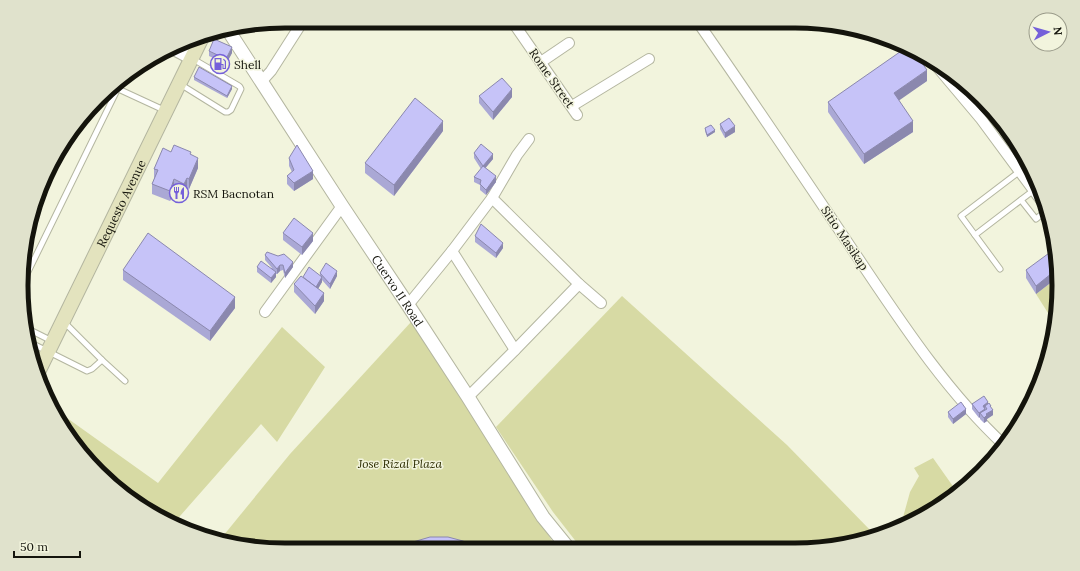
<svg xmlns="http://www.w3.org/2000/svg" width="1080" height="571" font-family="Lora,serif">
<rect width="100%" height="100%" fill="#f2f4dd"/>
<!-- green -->
<g fill="#d7daa4">
<path d="M1058,277V303L1055,324L1036,294Z"/>
<path d="M622,296L787,445L872,532L790,548H581L553,512L496,427Z"/>
<path d="M411,322L505,464L557,549H268L219,541L290,454Z"/>
<path d="M282,327L325,367L277,442L261,424L173,524L168,523L98,472L65,432L53,408L158,483Z"/>
<path d="M933,458L957,492L942,505L906,524L902,521L910,492L919,476L914,468Z"/>
</g>
<g fill="none" stroke-linecap="round" stroke-linejoin="round">
<defs>
<g id="service">
<path d="M180,84L225,112H228L231,110L241,89L240,87L239,86L193,59"/>
<path d="M114,87L166,111"/>
<path d="M1021,200L1036,219L1047,210"/>
<path d="M975,235L1034,190"/>
<path d="M1000,269L961,216L1020,171"/>
<path d="M24,280L123,78"/>
<path d="M64,322L102,360L125,381"/>
<path d="M28,329L52,341"/>
<path d="M31,343L87,371L92,369L102,360"/>
</g>
<g id="minor">
<path d="M512,21L577,115"/>
<path d="M697,21C750,97 801,173 852,249C898,317 943,388 1004,445"/>
<path d="M541,62L569,43"/>
<path d="M933,62L981,119L1046,207"/>
<path d="M262,81L271,71L303,21"/>
<path d="M572,106L649,59"/>
<path d="M492,198L579,284L601,303"/>
<path d="M452,251L515,350"/>
<path d="M408,305L452,251L492,198L517,155L529,139"/>
<path d="M265,312L342,206"/>
<path d="M468,397L515,350L579,284"/>
</g>
<g id="tertiary">
<path id="s1" d="M228,30L342,206L408,305L468,397L543,517L569,549"/>
<path d="M175,49L192,58"/>
</g>
<g id="secondary">
<path id="s2" d="M38,372L203,35"/>
</g>
</defs>
<!-- service casing -->
<use href="#service" stroke="#b4b6a0" stroke-width="7"/>
<!-- minor casing -->
<use href="#minor" stroke="#b4b6a0" stroke-width="12"/>
<!-- tertiary casing -->
<use href="#tertiary" stroke="#b4b6a0" stroke-width="15"/>
<!-- secondary casing -->
<use href="#secondary" stroke="#b4b6a0" stroke-width="16"/>
<!-- service -->
<use href="#service" stroke="#fff" stroke-width="5"/>
<!-- minor -->
<use href="#minor" stroke="#fff" stroke-width="10"/>
<!-- tertiary -->
<use href="#tertiary" stroke="#fff" stroke-width="13"/>
<!-- secondary -->
<use href="#secondary" stroke="#e3e3be" stroke-width="14"/>
</g>
<!-- wall -->
<g fill="#aaa8d5">
<path d="M209,51L232,53L226,64L209,56Z"/>
<path d="M194,77L232,89L227,98L194,80Z"/>
<path d="M927,81L898,100L913,132L864,164L828,112V102Z"/>
<path d="M479,96L512,97L493,120L479,103Z"/>
<path d="M720,124L735,132L725,138L720,129Z"/>
<path d="M705,128L715,132L707,137L705,131Z"/>
<path d="M443,131L394,196L365,173V163Z"/>
<path d="M171,152L191,155L198,168L189,189L187,188L184,194L174,190L170,201L152,194V184L154,179V169Z"/>
<path d="M474,153L493,159L485,168L496,182L486,195L480,190V185L474,182V177L481,169L474,158Z"/>
<path d="M289,158L313,179L294,191L287,184V176L292,172L289,166Z"/>
<path d="M283,233L313,241L302,255L283,240Z"/>
<path d="M475,236L503,248L496,258L475,242Z"/>
<path d="M1057,251L1058,277L1036,294L1026,278V270Z"/>
<path d="M265,255L293,267L285,278L283,270L280,271L277,274H276V277L271,283L257,272V267L272,268L265,260Z"/>
<path d="M123,270L235,308L210,341L123,280Z"/>
<path d="M320,273L337,276L330,289L322,280V282L318,289L324,301L315,314L294,292V284L320,276Z"/>
<path d="M972,404H988L991,408L993,415L987,419V421L984,423L980,419V417L979,418L972,409Z"/>
<path d="M948,412L966,414L953,424L948,417Z"/>
</g>
<!-- shaded-wall -->
<g fill="#8b88ae">
<path d="M580,21H585L580,24Z"/>
<path d="M232,47V53L226,64V59Z"/>
<path d="M927,70V81L894,104V93Z"/>
<path d="M232,86V89L227,98V96Z"/>
<path d="M512,89V97L493,120V112Z"/>
<path d="M443,121V131L394,196V185Z"/>
<path d="M913,121V132L864,164V154Z"/>
<path d="M735,126V132L725,138V133Z"/>
<path d="M715,130V132L707,137V135Z"/>
<path d="M71,133L30,218L65,139Z"/>
<path d="M493,154V159L483,171V166Z"/>
<path d="M198,158V168L189,189V179Z"/>
<path d="M313,171V179L294,191V183Z"/>
<path d="M496,176V182L486,195V190Z"/>
<path d="M187,178V188L184,194V184Z"/>
<path d="M174,179V190L170,201V191Z"/>
<path d="M313,233V241L302,255V247Z"/>
<path d="M503,243V248L496,258V253Z"/>
<path d="M293,262V267L285,278V273Z"/>
<path d="M280,265V271L277,274V269Z"/>
<path d="M1057,269L1058,277L1036,294V286Z"/>
<path d="M337,271V276L330,289V284Z"/>
<path d="M276,272V277L271,283V278Z"/>
<path d="M322,277V282L315,294V288Z"/>
<path d="M324,293V301L315,314V306Z"/>
<path d="M235,297V308L210,341V331Z"/>
<path d="M988,402V407L985,406V414L980,413V417L979,418V413L983,406Z"/>
<path d="M966,409V414L953,424V419Z"/>
<path d="M993,410V415L987,419V421L984,423V418L986,414Z"/>
</g>
<!-- building -->
<g fill="#c6c3f8" stroke="#8b88ae">
<path d="M214,39L232,47L226,59L209,51Z"/>
<path d="M907,47L911,48L927,70L894,93L913,121L864,154L828,102Z"/>
<path d="M199,67L232,86L227,96L194,77Z"/>
<path d="M502,78L512,89L493,112L479,96Z"/>
<path d="M415,98L443,121L394,185L365,163Z"/>
<path d="M729,118L735,126L725,133L720,124Z"/>
<path d="M711,125L715,130L707,135L705,128Z"/>
<path d="M481,144L493,154L483,166L474,153Z"/>
<path d="M174,145L191,152L190,154L198,158L189,179L187,178L184,184L174,179L170,191L152,184L158,170L154,169L163,148L171,152Z"/>
<path d="M297,145L313,171L294,183L287,176L294,170L289,158Z"/>
<path d="M483,166L496,176L486,190L480,184L481,180L474,177Z"/>
<path d="M294,218L313,233L302,247L283,233Z"/>
<path d="M481,224L503,243L496,253L475,236Z"/>
<path d="M148,233L235,297L210,331L123,270Z"/>
<path d="M1056,248L1057,269L1036,286L1026,270Z"/>
<path d="M267,252L278,256L284,254L293,262L285,273L283,265H280L277,269L265,255Z"/>
<path d="M261,261L276,272L271,278L257,267Z"/>
<path d="M326,263L337,271L330,284L320,273Z"/>
<path d="M309,267L322,277L316,287L303,277Z"/>
<path d="M301,276L324,293L315,306L294,284Z"/>
<path d="M984,396L988,402L983,406L985,409L979,413L972,404Z"/>
<path d="M961,402L966,409L953,419L948,412Z"/>
<path d="M989,403L991,406H990L993,410L986,414L987,415L984,418L980,413L987,409L985,406Z"/>
<path d="M430,537H448L463,541L469,544L474,549H401L413,542Z"/>
</g>
<!-- icons -->
<defs>
<symbol id="fuel-ring" viewBox="-11 -11 22 22"><circle r="9.5" fill="#f2f4dd" stroke="#7560da" stroke-width="1.5"/><path d="M-5.5-6h7V0h2V4h1.3V-2.5L3-4.5l.8-.8L6-3V5H2.5V1h-1V6h-7ZM-4.2-4.7v3.2H.2V-4.7Z" fill="#7560da"/></symbol>
<symbol id="restaurant-ring" viewBox="-11 -11 22 22"><circle r="9.5" fill="#f2f4dd" stroke="#7560da" stroke-width="1.5"/><path d="M-5-6h1v4h1v-4h1v4h1v-4h1v5L-1.5 .5V6h-2V.5L-5-1ZM5-6V6H3V1.5H1.5Q1.5-4 5-6Z" fill="#7560da"/></symbol>
</defs>
<g fill-rule="evenodd">
<use href="#fuel-ring" x="209" y="53" width="22" height="22"/>
<use href="#restaurant-ring" x="168" y="182" width="22" height="22"/>
</g>
<g text-anchor="middle" dominant-baseline="central" stroke-width="3" stroke-linejoin="round" paint-order="stroke">
<!-- poi labels -->
<g font-size="12" fill="#14140c" stroke="#f2f4dd" text-anchor="start">
<text x="234" y="64">Shell</text>
<text x="193" y="193">RSM Bacnotan</text>
</g>
<!-- street labels -->
<g font-size="12" fill="#14140c" stroke="#f2f4dd">
<text transform="translate(552 78) rotate(55)">Rome Street</text>
<text stroke="none"><textPath href="#s2" startOffset="188">Requesto Avenue</textPath></text>
<text transform="translate(845 238) rotate(56)">Sitio Masikap</text>
<text stroke="none"><textPath href="#s1" startOffset="311">Cuervo II Road</textPath></text>
</g>
<!-- park labels -->
<g font-size="12" font-style="italic" fill="#2c2c00" stroke="#f2f4dd">
<text x="400" y="463">Jose Rizal Plaza</text>
</g>
</g>
<!-- crop -->
<path d="M0 0H1080V571H0ZM285 28H795A257 257 0 0 1 1052 285V286A257 257 0 0 1 795 543H285A257 257 0 0 1 28 286V285A257 257 0 0 1 285 28Z" fill="#e0e2cc" fill-rule="evenodd"/>
<path fill="none" stroke="#14140c" stroke-width="5" d="M285 28H795A257 257 0 0 1 1052 285V286A257 257 0 0 1 795 543H285A257 257 0 0 1 28 286V285A257 257 0 0 1 285 28Z"/>
<!-- north arrow -->
<g transform="translate(1048 32) rotate(84)"><circle r="19" fill="#f2f4dd" stroke="#999a89"/>
<path d="M0-3L7 15L0 10L-7 15Z" fill="#7560da"/>
<text y="-6" font-size="11" font-weight="bold" text-anchor="middle" fill="#14140c">N</text>
</g>
<!-- scale -->
<path d="M14 551v6h66v-6" fill="none" stroke="#14140c" stroke-width="2"/>
<text x="20" y="551" font-size="12" fill="#14140c" stroke="#f2f4dd" stroke-width="3" paint-order="stroke">50 m</text>
</svg>
